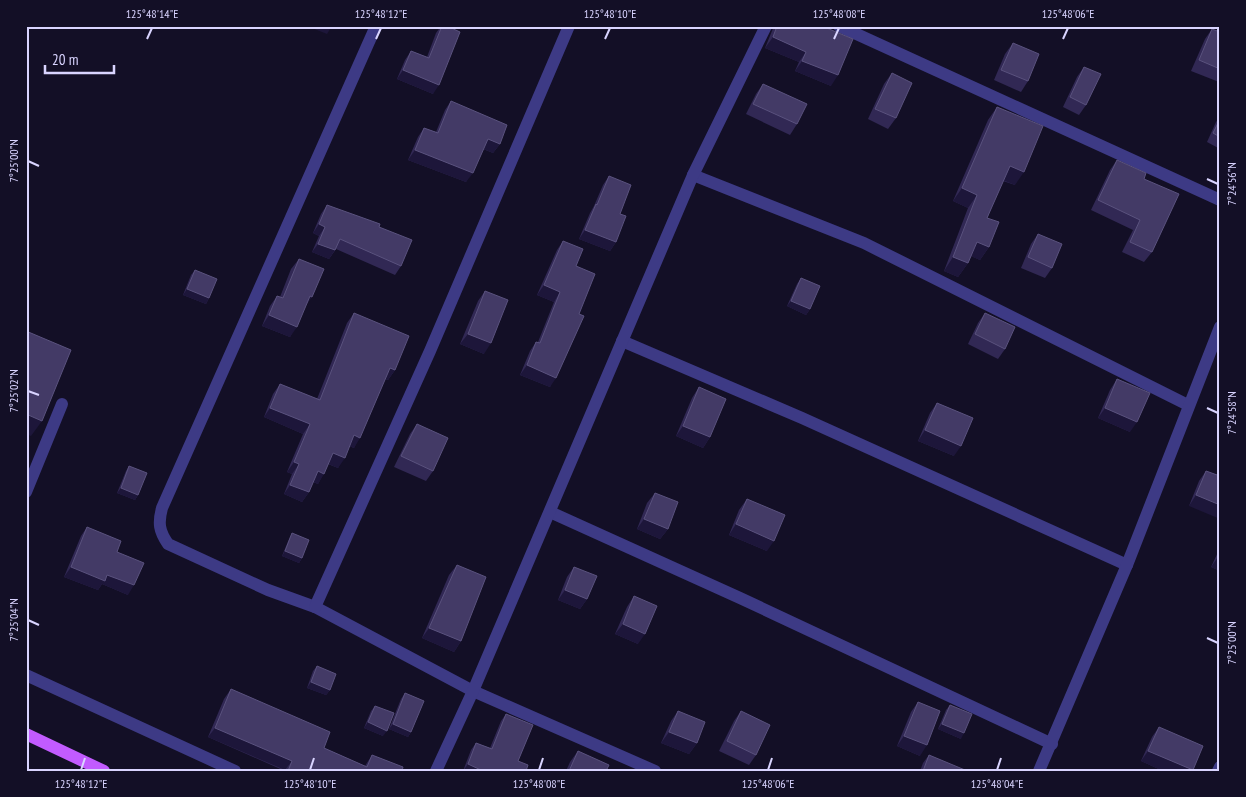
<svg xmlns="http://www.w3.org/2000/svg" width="1246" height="797" font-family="'PT Sans Narrow',sans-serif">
<rect width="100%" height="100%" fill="#130f26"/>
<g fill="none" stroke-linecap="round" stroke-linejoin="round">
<!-- minor -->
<g stroke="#3d3a85" stroke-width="12">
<path d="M376,26L162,508C158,523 159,531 168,544L268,590L315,607L473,691L655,771"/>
<path d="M839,26L1220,200"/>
<path d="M693,175L864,243L1188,405"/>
<path d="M622,341L802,418L1127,565"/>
<path d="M26,492L62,404"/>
<path d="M550,512L740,598L1052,744"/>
<path d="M315,607L430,351L569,26"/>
<path d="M26,675L235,771"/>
<path d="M436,771L473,691L693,175L766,26"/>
<path d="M1039,771L1127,565L1220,327"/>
<path d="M1218,771L1220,767"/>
</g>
<!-- major -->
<path stroke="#c25bff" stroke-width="12" d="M26,734L104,771"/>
</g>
<!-- wall -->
<g fill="#312854">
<path d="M441,26H447L433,94L397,79L405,60L411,51L427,57L436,33Z"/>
<path d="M774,26H822L831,86L795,71L799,62L765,48Z"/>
<path d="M1212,29L1220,32V81L1219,82L1191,71L1205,39Z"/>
<path d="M1013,43L1028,81L1021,92L994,80L1005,54Z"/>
<path d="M1084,67L1086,105L1079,115L1063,107L1077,77Z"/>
<path d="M892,73L896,118L888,129L868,119L884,84Z"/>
<path d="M763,84L797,124L790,135L746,114L756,94Z"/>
<path d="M451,101L500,144L493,153L483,149L466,182L408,160L418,137L424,128L436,132L445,110Z"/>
<path d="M997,107L1015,185L1003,181L987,218L989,247L980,260L971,256L968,263L958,277L944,271L968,208L953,201L988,120Z"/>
<path d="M1220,117V149L1207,142L1216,122Z"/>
<path d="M1117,160L1144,179L1152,252L1144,262L1122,252L1133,230L1091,210L1110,170Z"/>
<path d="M609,176L620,214L616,242L610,251L579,239L590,213L594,206L603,185Z"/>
<path d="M327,205L379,227L401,266L395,275L336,249L329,259L312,252L319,236L313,233L321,214Z"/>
<path d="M1038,234L1052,268L1045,278L1021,268L1031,244Z"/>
<path d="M563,241L576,266L579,314L550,387L520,375L530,351L536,342H538L554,302L537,295L557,250Z"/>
<path d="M299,259L305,307L290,337L262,326L270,306L277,296L280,297L291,269Z"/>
<path d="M195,270L209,298L206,304L183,295L191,275Z"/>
<path d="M801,278L810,309L806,315L787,306L797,284Z"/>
<path d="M485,291L484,354L460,344L478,301Z"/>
<path d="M354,313L395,370L388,380L385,379L354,448L349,446L338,468L328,464L318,484L313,482L309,492L302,502L284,494L292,474L287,472L303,434L264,417L273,394L280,384L317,399L347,323Z"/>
<path d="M985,313L1005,349L998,359L968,344L978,323Z"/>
<path d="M1117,379L1130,432L1098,418L1110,390Z"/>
<path d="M699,387L710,437L703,448L676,436L692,398Z"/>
<path d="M937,403L954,456L918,441L930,413Z"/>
<path d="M417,424L433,471L426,481L394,467L410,434Z"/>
<path d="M129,466L138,495L135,500L117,493L126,471Z"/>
<path d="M1206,471L1220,476L1189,506L1199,481Z"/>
<path d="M655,493L668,529L660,539L637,529L647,503Z"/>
<path d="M747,499L767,551L729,535L739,510Z"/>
<path d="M87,527L117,552L128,595L102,584L98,590L64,577L81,536Z"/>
<path d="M292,533L302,558L299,563L282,556L289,539Z"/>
<path d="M1220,548V571L1211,567Z"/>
<path d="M457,565L461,641L454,652L422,638L449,575Z"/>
<path d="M574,567L587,599L580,609L558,600L567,577Z"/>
<path d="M634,596L638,644L615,634L627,607Z"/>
<path d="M317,666L330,690L326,695L307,688L313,671Z"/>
<path d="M231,689L324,748L365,766L372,755L402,771H285L208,737L224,699Z"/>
<path d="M405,693L411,732L408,737L389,729L401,699Z"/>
<path d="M918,702L920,756L897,746L911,712Z"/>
<path d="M950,705L961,739L938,729L946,710Z"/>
<path d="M375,706L383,736L364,728L371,711Z"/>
<path d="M678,711L697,743L689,754L661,743L671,721Z"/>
<path d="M741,711L756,755L749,765L719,751L734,721Z"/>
<path d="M506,714L518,761L526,771H463L471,750L476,743L490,748L501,721Z"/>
<path d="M1159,727L1193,771H1163L1141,761L1152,737Z"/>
<path d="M578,751L606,771H566L570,762Z"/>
<path d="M929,755L965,771H920L923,763Z"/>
</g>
<!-- shaded-wall -->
<g fill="#1d163a">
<path d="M307,26H332L327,34Z"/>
<path d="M773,37L806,52L799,62L765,48Z"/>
<path d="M802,61L838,75L831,86L795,71Z"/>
<path d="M403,70L439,85L433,94L397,79Z"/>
<path d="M488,139L500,144L493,153L481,148Z"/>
<path d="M415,150L473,173L466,182L408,160Z"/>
<path d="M1010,166L1024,172L1015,185L1000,179Z"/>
<path d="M962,188L977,195L968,208L953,201Z"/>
<path d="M319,224L325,227L319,236L313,233Z"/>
<path d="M585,230L616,242L610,251L579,239Z"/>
<path d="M977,242L989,247L980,260L968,255Z"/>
<path d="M318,244L335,250L329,259L312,252Z"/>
<path d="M953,257L968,263L958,277L944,271Z"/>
<path d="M544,285L560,292L554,302L537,295Z"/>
<path d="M187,289L209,298L206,304L183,295Z"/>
<path d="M310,296L312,297L305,307Z"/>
<path d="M791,301L810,309L806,315L787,306Z"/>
<path d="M269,315L297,327L290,337L262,326Z"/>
<path d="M468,334L491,343L484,354L460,344Z"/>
<path d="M527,365L556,378L550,387L520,375Z"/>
<path d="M390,368L395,370L388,380L383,378Z"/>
<path d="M270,408L310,424L303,434L264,417Z"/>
<path d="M1105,408L1137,422L1130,432L1098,418Z"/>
<path d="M26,414L42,421L31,436L26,434Z"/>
<path d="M683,426L710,437L703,448L676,436Z"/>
<path d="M925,430L961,446L954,456L918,441Z"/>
<path d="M354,435L360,438L354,448L347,445Z"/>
<path d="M333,453L345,458L338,468L326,463Z"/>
<path d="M294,462L299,464L292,474L287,472Z"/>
<path d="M318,471L324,474L318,484L311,481Z"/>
<path d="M290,485L309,492L302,502L284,494Z"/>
<path d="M121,488L138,495L135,500L117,493Z"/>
<path d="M1196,495L1220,505V519L1189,506Z"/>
<path d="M644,519L668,529L660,539L637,529Z"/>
<path d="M736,524L774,541L767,551L729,535Z"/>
<path d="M285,551L302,558L299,563L282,556Z"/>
<path d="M1218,557L1220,558V571L1211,567Z"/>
<path d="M71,567L107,575L134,585L128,595L102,584L98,590L64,577Z"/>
<path d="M565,590L587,599L580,609L558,600Z"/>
<path d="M623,624L645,634L638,644L615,634Z"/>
<path d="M429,628L461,641L454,652L422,638Z"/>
<path d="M311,682L330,690L326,695L307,688Z"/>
<path d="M368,722L387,731L383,736L364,728Z"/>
<path d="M393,724L411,732L408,737L389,729Z"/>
<path d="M942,724L964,733L961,739L938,729Z"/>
<path d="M215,728L292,761L285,770L208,737Z"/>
<path d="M669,732L697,743L689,754L661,743Z"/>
<path d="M904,736L927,745L920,756L897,746Z"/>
<path d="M1148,751L1193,770L1163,771L1141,761Z"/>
<path d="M468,764L483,771H463Z"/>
</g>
<!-- building -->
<g fill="#433a66" stroke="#5a527e">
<path d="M442,26H447L460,32L439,85L403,70L411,51L429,58Z"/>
<path d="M777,26H822L853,39L838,75L802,61L806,52L773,37Z"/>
<path d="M1212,29L1220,32V69L1199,60Z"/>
<path d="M1013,43L1039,54L1028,81L1001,70Z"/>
<path d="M1084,67L1101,74L1086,105L1070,97Z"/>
<path d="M892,73L912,83L896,118L875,109Z"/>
<path d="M763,84L807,104L797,124L753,104Z"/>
<path d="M451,101L507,125L500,144L488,139L473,173L415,150L424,128L438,133Z"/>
<path d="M997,107L1043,126L1024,172L1010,166L987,218L999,222L989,247L977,242L968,263L953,257L977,195L962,188Z"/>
<path d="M1220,119V137L1213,133Z"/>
<path d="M1117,160L1146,173L1144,179L1179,194L1152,252L1130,242L1140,220L1098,200Z"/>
<path d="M609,176L631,185L620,214L626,216L616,242L585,230L596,204L597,205Z"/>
<path d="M327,205L380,224L379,227L412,240L401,266L340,239L335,250L318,244L325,227L319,224Z"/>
<path d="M1038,234L1062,244L1052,268L1028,257Z"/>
<path d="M563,241L583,249L576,266L595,274L579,314L584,316L556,378L527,365L536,342L540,343L560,292L544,285Z"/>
<path d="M299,259L324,269L312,297L310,296L297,327L269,315L277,296L283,298Z"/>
<path d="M195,270L217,279L209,298L187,289Z"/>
<path d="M801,278L820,286L810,309L791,301Z"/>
<path d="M485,291L508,300L491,343L468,334Z"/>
<path d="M354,313L409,336L395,370L390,368L360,438L354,435L345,458L333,453L324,474L318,471L309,492L290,485L299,464L294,462L310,424L270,408L280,384L320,400Z"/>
<path d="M985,313L1015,327L1005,349L975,334Z"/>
<path d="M26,331L71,350L42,421L26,414Z"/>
<path d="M1117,379L1150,393L1137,422L1105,408Z"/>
<path d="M699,387L726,399L710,437L683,426Z"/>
<path d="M937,403L973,418L961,446L925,430Z"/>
<path d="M417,424L448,438L433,471L401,456Z"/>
<path d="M129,466L147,473L138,495L121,488Z"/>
<path d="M1206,471L1220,476V505L1196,495Z"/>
<path d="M655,493L678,502L668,529L644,519Z"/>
<path d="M747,499L785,515L774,541L736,524Z"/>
<path d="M87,527L121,541L117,552L144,563L134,585L107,575L105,581L71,567Z"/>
<path d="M292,533L309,540L302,558L285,551Z"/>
<path d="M457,565L486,577L461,641L429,628Z"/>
<path d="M574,567L597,576L587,599L565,590Z"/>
<path d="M634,596L657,606L645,634L623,624Z"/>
<path d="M317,666L336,674L330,690L311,682Z"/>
<path d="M231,689L330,732L324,748L367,767L372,755L403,767L402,771H288L292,761L215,728Z"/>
<path d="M405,693L424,701L411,732L393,724Z"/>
<path d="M918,702L940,711L927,745L904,736Z"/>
<path d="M950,705L972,714L964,733L942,724Z"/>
<path d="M375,706L394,713L387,731L368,722Z"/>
<path d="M678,711L705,722L697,743L669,732Z"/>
<path d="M741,711L770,725L756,755L727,741Z"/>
<path d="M506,714L533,725L518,761L528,765L526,771H483L468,764L476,743L492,749Z"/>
<path d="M1159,727L1203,746L1193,770L1148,751Z"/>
<path d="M578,751L609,765L606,771H569Z"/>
<path d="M929,755L965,770V771H923Z"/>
</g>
<!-- ticks -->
<path fill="none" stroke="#d9d4ff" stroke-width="2" d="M147,39L152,28M376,39L381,28M605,39L610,28M834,39L839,28M1063,39L1068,28M28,161L39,166M1207,179L1218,184M28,391L39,395M1207,408L1218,413M28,620L39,625M1207,638L1218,643M81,770L85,758M310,770L314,758M539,770L543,758M768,770L772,758M997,770L1001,758"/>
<!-- border -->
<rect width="1246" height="797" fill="none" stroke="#130f26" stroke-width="55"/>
<!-- scale -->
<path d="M45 65v8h69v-8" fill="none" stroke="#d9d4ff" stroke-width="2.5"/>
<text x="52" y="65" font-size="15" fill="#d9d4ff" stroke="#130f26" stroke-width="4" paint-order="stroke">20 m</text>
<rect x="28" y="28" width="1190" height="742" fill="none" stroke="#d9d4ff" stroke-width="2"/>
<g font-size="12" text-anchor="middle" fill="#d9d4ff">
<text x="152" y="18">125°48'14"E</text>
<text x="381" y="18">125°48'12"E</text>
<text x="610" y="18">125°48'10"E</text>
<text x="839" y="18">125°48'08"E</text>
<text x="1068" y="18">125°48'06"E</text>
<text transform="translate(14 161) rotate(-90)" y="4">7°25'00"N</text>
<text transform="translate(1232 184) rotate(-90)" y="4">7°24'56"N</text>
<text transform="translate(14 391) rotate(-90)" y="4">7°25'02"N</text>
<text transform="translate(1232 413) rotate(-90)" y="4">7°24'58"N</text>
<text transform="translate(14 620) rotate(-90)" y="4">7°25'04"N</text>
<text transform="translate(1232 643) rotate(-90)" y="4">7°25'00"N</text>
<text x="81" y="788">125°48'12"E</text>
<text x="310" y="788">125°48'10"E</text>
<text x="539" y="788">125°48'08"E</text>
<text x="768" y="788">125°48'06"E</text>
<text x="997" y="788">125°48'04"E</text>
</g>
</svg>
